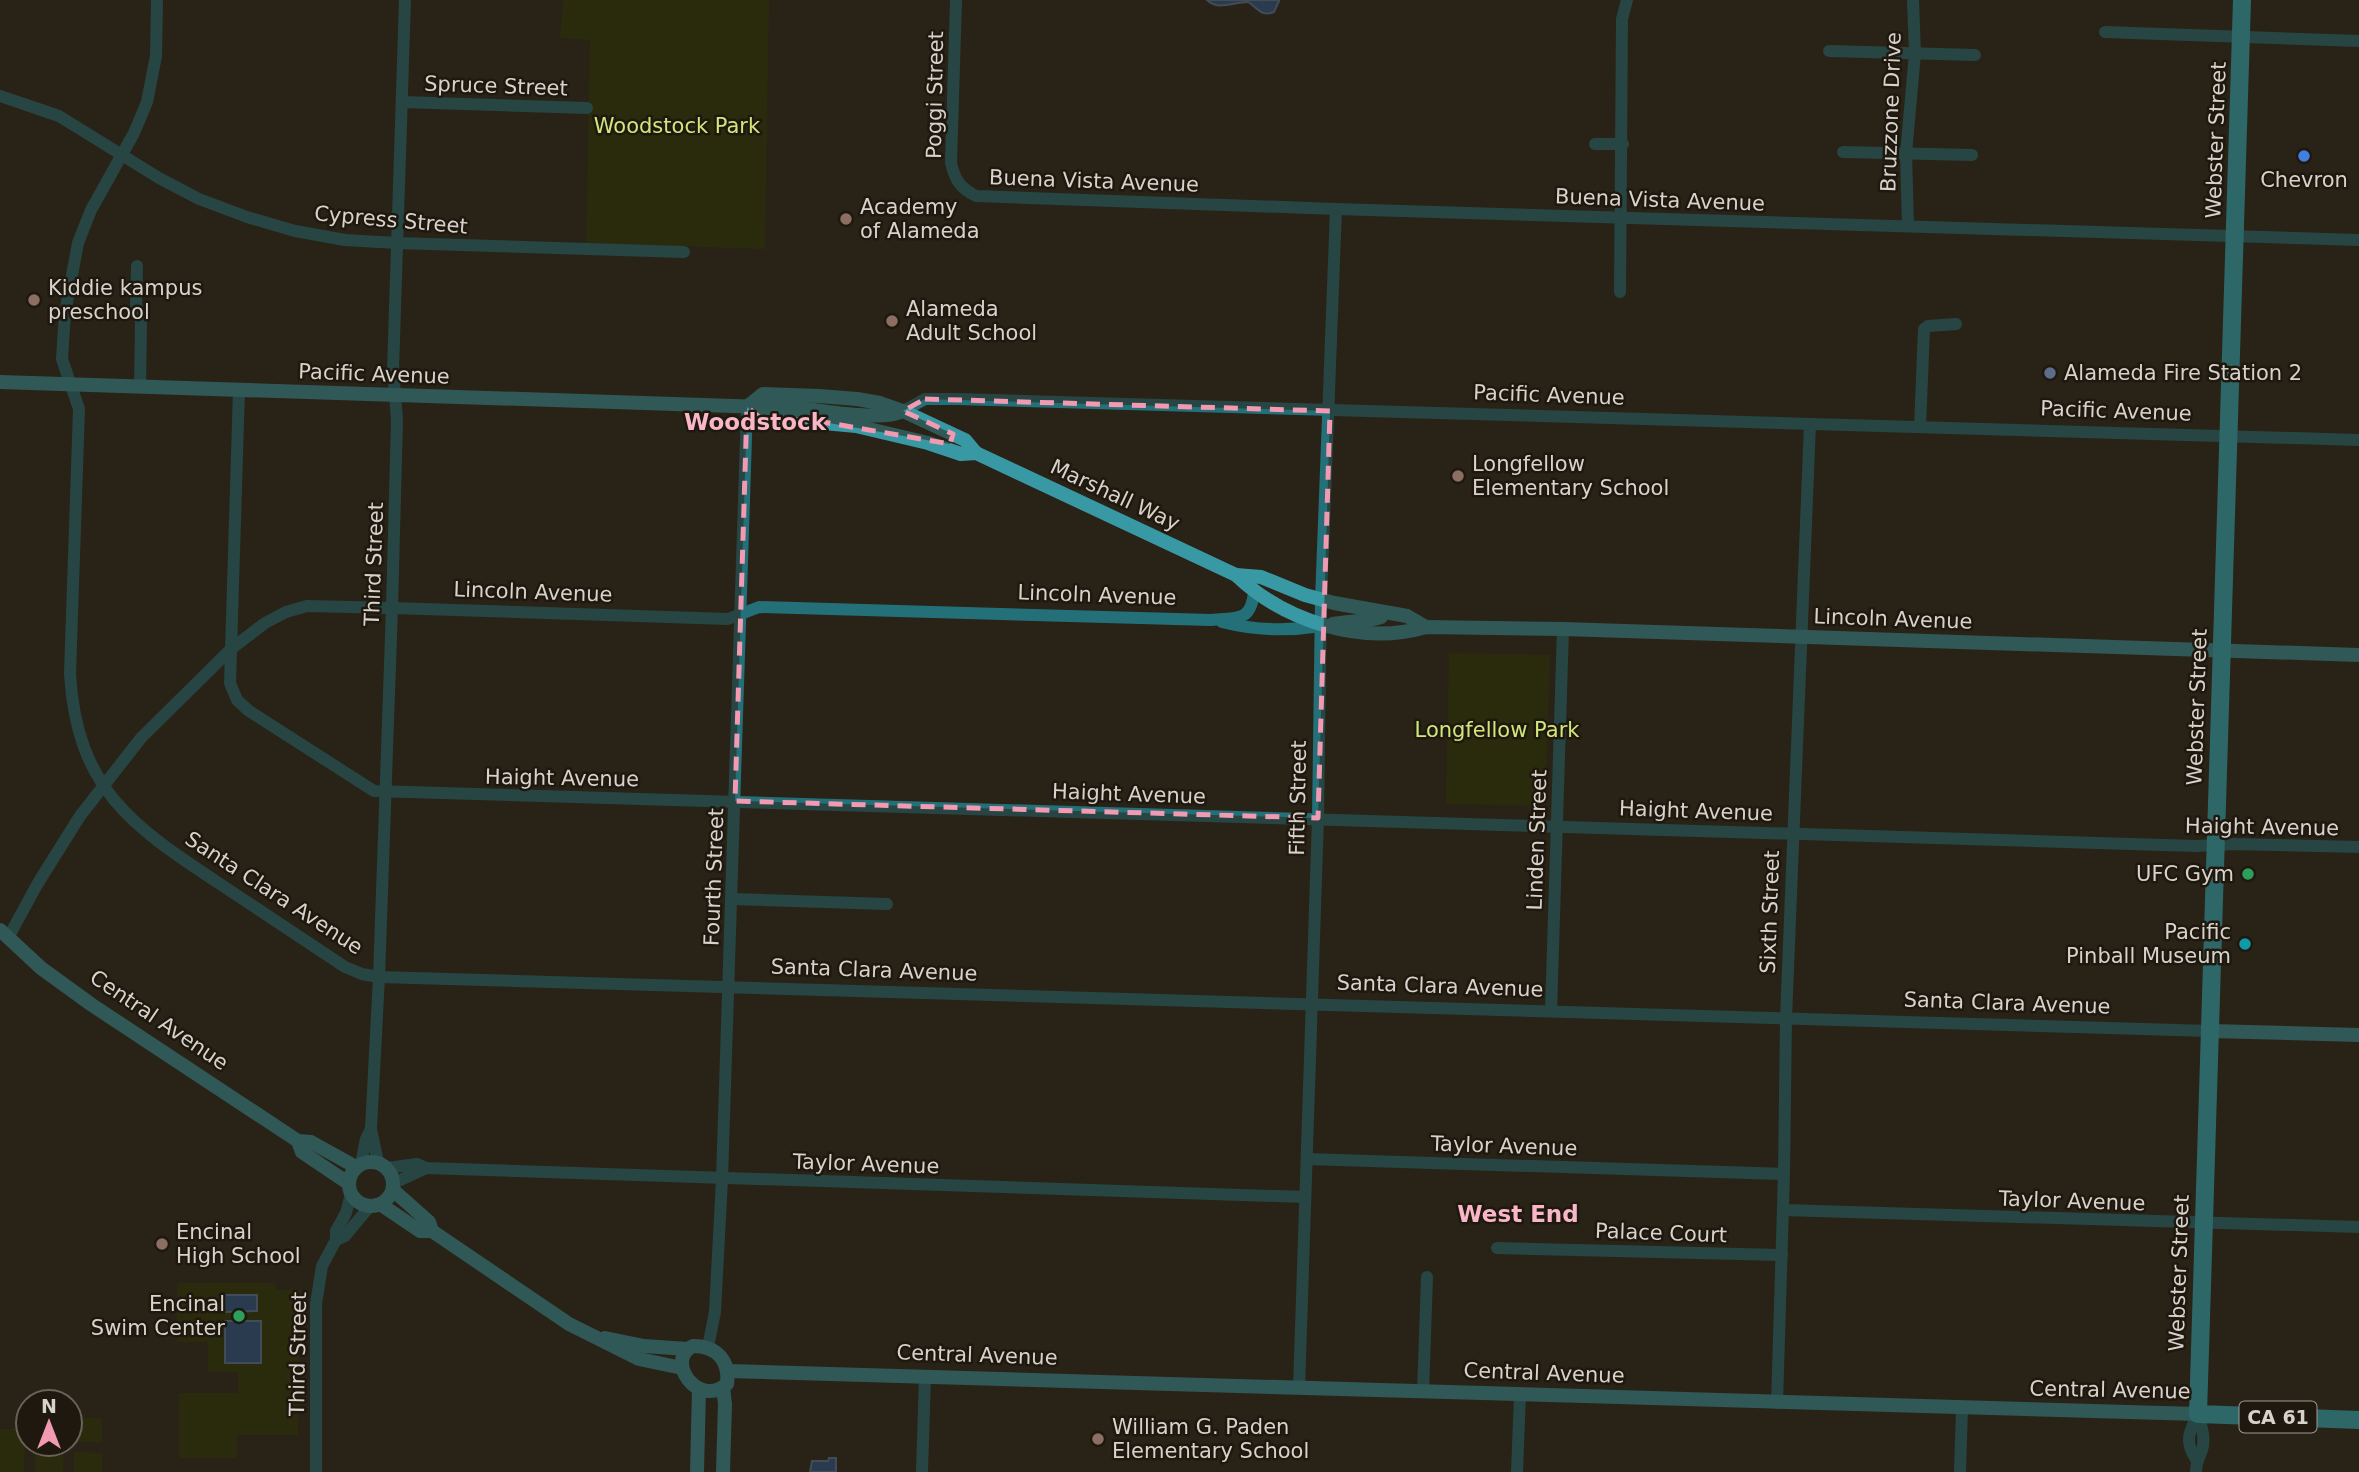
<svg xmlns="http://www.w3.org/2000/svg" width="2359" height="1472" font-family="'DejaVu Sans',sans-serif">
<rect width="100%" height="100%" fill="#292217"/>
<!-- green -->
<g fill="#2c3400">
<path d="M563,0H769L765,249L586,243L590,40L560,38Z"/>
<path d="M1449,653L1550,655L1545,806L1446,804Z"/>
<path d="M177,1283H276V1290H301L298,1435H237V1458H179V1393H238V1372H208V1342H177Z"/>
<rect x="74" y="1418" width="28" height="24"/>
<rect x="0" y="1429" width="24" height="43"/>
<path d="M35,1444H64L63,1472H35Z"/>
<path d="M74,1452L103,1453L102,1472H74Z"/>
</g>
<!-- water -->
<g fill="#2c5a92" stroke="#5f7ea3" stroke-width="2">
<path d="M1207,0H1279V1L1274,12C1260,17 1258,8 1248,2C1233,2 1218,11 1207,0Z"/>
<path d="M225,1295H257V1311L225,1312Z"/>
<rect x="225" y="1321" width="36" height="42"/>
<path d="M829,1458H836V1472H810L812,1461H828Z"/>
</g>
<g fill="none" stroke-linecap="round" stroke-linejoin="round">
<!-- street -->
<g stroke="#237079" stroke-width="12">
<path d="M157,0L156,56L147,102L134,133L91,210L78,243L65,313L62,359L79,409L70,674C77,789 132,826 220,884C262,912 303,939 345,967L362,974L379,977L2210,1031"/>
<path d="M956,0L951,163C955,180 960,188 976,196L1336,209L2359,240"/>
<path d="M2105,32L2359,41"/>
<path d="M1829,51L1975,55"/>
<path d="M0,96L59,116L159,178L199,199L247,217L295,231L345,240L397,243L684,252"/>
<path d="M403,102L587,108"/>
<path d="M1595,144H1623"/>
<path d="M1843,152L1972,155"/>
<path d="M1908,226L1906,154L1915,53L1913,0"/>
<path d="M137,266L136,305L141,322L140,386"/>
<path d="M1620,292L1622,19L1627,0"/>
<path d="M239,390L230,683L237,700L249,711L374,791L2197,846L2234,844L2359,847"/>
<path d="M903,411L925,399H958L2359,440"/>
<path d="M1920,427L1924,329L1928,326L1956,324"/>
<path d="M1222,622C1253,630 1289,631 1321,626"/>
<path d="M732,899L887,904"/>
<path d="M8,938L38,883L80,816L141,738L231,649L265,623L286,612L307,606L392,608L728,619L759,607L1211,620C1237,617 1250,623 1254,593"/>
<path d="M1551,1011L1563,629"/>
<path d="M1307,1159L1784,1174"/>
<path d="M378,1162L371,1129L379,977L392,608L397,420L393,370L405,0"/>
<path d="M361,1164L366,1139L371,1129"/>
<path d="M387,1168L417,1164L426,1168L1305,1197"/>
<path d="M394,1183L426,1168"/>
<path d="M1783,1210L2359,1227"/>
<path d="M336,1240L345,1236L370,1206"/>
<path d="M1497,1248L1782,1255"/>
<path d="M708,1347L715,1312L722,1179L747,407"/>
<path d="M1299,1388L1318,818L1321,600L1336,209"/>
<path d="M1423,1392L1427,1277"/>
<path d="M1777,1403L1784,1174L1786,1018L1810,424"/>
<path d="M2196,1459C2184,1442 2189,1432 2198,1414"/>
<path d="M316,1472V1304L322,1266L336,1240V1231L346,1213L351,1194"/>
<path d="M922,1472L925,1376"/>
<path d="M1517,1472L1520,1395"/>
<path d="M1960,1472L1962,1408"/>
<path d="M2196,1472C2196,1460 2199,1460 2202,1450C2206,1438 2201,1425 2198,1414"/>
</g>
<!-- secondary -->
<g stroke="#3899a4" stroke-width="14">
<path d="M0,382L795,408C825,410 878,422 903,411"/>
<path d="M747,407L763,394L819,396L857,399L880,403L903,411L965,440L976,453L1236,575C1284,621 1361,646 1426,627L1563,629L2359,655"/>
<path d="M747,407L759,417L856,426L928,443L961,454L976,453"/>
<path d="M1236,575L1261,577L1305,595L1334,603L1407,616L1426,627"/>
<path d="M1333,624C1349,621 1366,622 1381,617"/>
<path d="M0,930L41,968L92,1005L298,1141L311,1142L356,1167"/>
<path d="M2210,1031L2359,1035"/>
<path d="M298,1141L302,1152L348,1183"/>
<circle cx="371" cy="1184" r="22"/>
<path d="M393,1190L429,1222L432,1231"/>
<path d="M380,1204L420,1231H432L569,1324L639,1359L682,1368"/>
<path d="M605,1338L644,1346L687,1349"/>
<path d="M693,1346C717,1346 730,1361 727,1384C698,1409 664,1360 693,1346Z"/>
<path d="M727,1371L2198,1414"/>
<path d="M697,1472L699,1389"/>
<path d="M723,1472L725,1404L723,1387"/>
</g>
<!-- primary -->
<path stroke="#33bac9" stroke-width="18" d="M2242,0L2198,1414L2359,1420"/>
</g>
<!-- marked area -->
<path d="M0 0H2359V1472H0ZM925,399L1330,411L1318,818L735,801L747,407L759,417L823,422L950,444L953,434L903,411Z" fill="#292217" fill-opacity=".55" fill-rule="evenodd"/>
<path fill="none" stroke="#f19ab2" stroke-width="5" stroke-dasharray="14 9" stroke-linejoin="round" d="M925,399L1330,411L1318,818L735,801L747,407L759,417L823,422L950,444L953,434L903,411Z"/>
<!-- markers -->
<circle fill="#3f7fe0" stroke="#1f180e" stroke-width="2.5" cx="2304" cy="156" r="7"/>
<g fill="#8d6e63" stroke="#1f180e" stroke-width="2.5">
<circle cx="846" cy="219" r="7"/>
<circle cx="34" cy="300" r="7"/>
<circle cx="892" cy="321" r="7"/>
<circle cx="1458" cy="476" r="7"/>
<circle cx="162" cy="1244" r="7"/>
<circle cx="1098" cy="1439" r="7"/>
</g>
<circle fill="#5c6f8a" stroke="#1f180e" stroke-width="2.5" cx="2050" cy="373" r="7"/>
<g fill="#2e9e5b" stroke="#1f180e" stroke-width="2.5">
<circle cx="2248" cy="874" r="7"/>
<circle cx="239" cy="1316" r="7"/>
</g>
<circle fill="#0f9aa8" stroke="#1f180e" stroke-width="2.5" cx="2245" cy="944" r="7"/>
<g text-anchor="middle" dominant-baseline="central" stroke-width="5" stroke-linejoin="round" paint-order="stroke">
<!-- shield labels -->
<rect fill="#1f180e" stroke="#a09a92" stroke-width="2" x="2239.5" y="1401.5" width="77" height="31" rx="5"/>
<g font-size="19" font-weight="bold" fill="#d7d2cb">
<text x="2278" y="1417">CA 61</text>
</g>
<!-- street labels -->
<g font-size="21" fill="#d7d2cb" stroke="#1f180e">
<text transform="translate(496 86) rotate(2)">Spruce Street</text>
<text transform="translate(935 95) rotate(-89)">Poggi Street</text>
<text transform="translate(1891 112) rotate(-88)">Bruzzone Drive</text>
<text transform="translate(2216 140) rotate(-88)">Webster Street</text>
<text transform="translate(1094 181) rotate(2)">Buena Vista Avenue</text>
<text transform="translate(1660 200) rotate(2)">Buena Vista Avenue</text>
<text transform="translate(391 220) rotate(5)">Cypress Street</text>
<text transform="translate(374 374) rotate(2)">Pacific Avenue</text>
<text transform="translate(1549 395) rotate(2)">Pacific Avenue</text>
<text transform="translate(2116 411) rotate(2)">Pacific Avenue</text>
<text transform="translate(1115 495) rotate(25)">Marshall Way</text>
<text transform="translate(374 564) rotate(-88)">Third Street</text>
<text transform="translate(533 592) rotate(2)">Lincoln Avenue</text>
<text transform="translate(1097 595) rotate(2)">Lincoln Avenue</text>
<text transform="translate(1893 619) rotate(2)">Lincoln Avenue</text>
<text transform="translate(2197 707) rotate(-88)">Webster Street</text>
<text transform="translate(562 778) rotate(1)">Haight Avenue</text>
<text transform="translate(1129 794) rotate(2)">Haight Avenue</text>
<text transform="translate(1298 798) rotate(-89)">Fifth Street</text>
<text transform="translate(1696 811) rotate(2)">Haight Avenue</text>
<text transform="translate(2262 827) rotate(1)">Haight Avenue</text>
<text transform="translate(1537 840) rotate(-88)">Linden Street</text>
<text transform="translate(714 877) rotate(-88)">Fourth Street</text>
<text transform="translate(274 893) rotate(33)">Santa Clara Avenue</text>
<text transform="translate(1770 912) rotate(-88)">Sixth Street</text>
<text transform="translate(874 970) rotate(2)">Santa Clara Avenue</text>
<text transform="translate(1440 986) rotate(2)">Santa Clara Avenue</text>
<text transform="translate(2007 1003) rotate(2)">Santa Clara Avenue</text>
<text transform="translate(159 1020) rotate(34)">Central Avenue</text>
<text transform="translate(1504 1146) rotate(2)">Taylor Avenue</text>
<text transform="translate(866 1164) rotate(2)">Taylor Avenue</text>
<text transform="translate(2072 1201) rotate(2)">Taylor Avenue</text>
<text transform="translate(1661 1233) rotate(2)">Palace Court</text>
<text transform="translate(2179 1273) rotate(-88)">Webster Street</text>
<text transform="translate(298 1354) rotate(-89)">Third Street</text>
<text transform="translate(977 1355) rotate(2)">Central Avenue</text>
<text transform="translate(1544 1373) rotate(2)">Central Avenue</text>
<text transform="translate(2110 1390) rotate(1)">Central Avenue</text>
</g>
<!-- park labels -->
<g font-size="21" fill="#d0e77c" stroke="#1f180e">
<text x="677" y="126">Woodstock Park</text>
<text x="1497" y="730">Longfellow Park</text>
</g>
<!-- poi labels -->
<g font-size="21" fill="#d7d2cb" stroke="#1f180e" text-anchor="start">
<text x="2304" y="180" text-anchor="middle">Chevron</text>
<text x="860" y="207">Academy<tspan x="860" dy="24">of Alameda</tspan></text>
<text x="48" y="288">Kiddie kampus<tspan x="48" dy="24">preschool</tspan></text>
<text x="906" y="309">Alameda<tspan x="906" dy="24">Adult School</tspan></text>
<text x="2064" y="373">Alameda Fire Station 2</text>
<text x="1472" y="464">Longfellow<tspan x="1472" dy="24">Elementary School</tspan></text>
<text x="2234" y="874" text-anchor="end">UFC Gym</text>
<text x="2231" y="932" text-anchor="end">Pacific<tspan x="2231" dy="24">Pinball Museum</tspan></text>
<text x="176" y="1232">Encinal<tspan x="176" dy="24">High School</tspan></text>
<text x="225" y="1304" text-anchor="end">Encinal<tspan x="225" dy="24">Swim Center</tspan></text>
<text x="1112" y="1427">William G. Paden<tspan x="1112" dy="24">Elementary School</tspan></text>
</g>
<!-- neighbourhood labels -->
<g font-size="23" font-weight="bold" fill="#f9b6c8" stroke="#1f180e">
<text x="755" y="422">Woodstock</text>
<text x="1518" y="1214">West End</text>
</g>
</g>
<!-- north arrow -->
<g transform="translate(49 1423)"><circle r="33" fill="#1f180e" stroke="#69625a" stroke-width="2"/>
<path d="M0-5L12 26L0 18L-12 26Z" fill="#f19ab2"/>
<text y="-10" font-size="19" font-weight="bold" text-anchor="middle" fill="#d7d2cb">N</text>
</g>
</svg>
